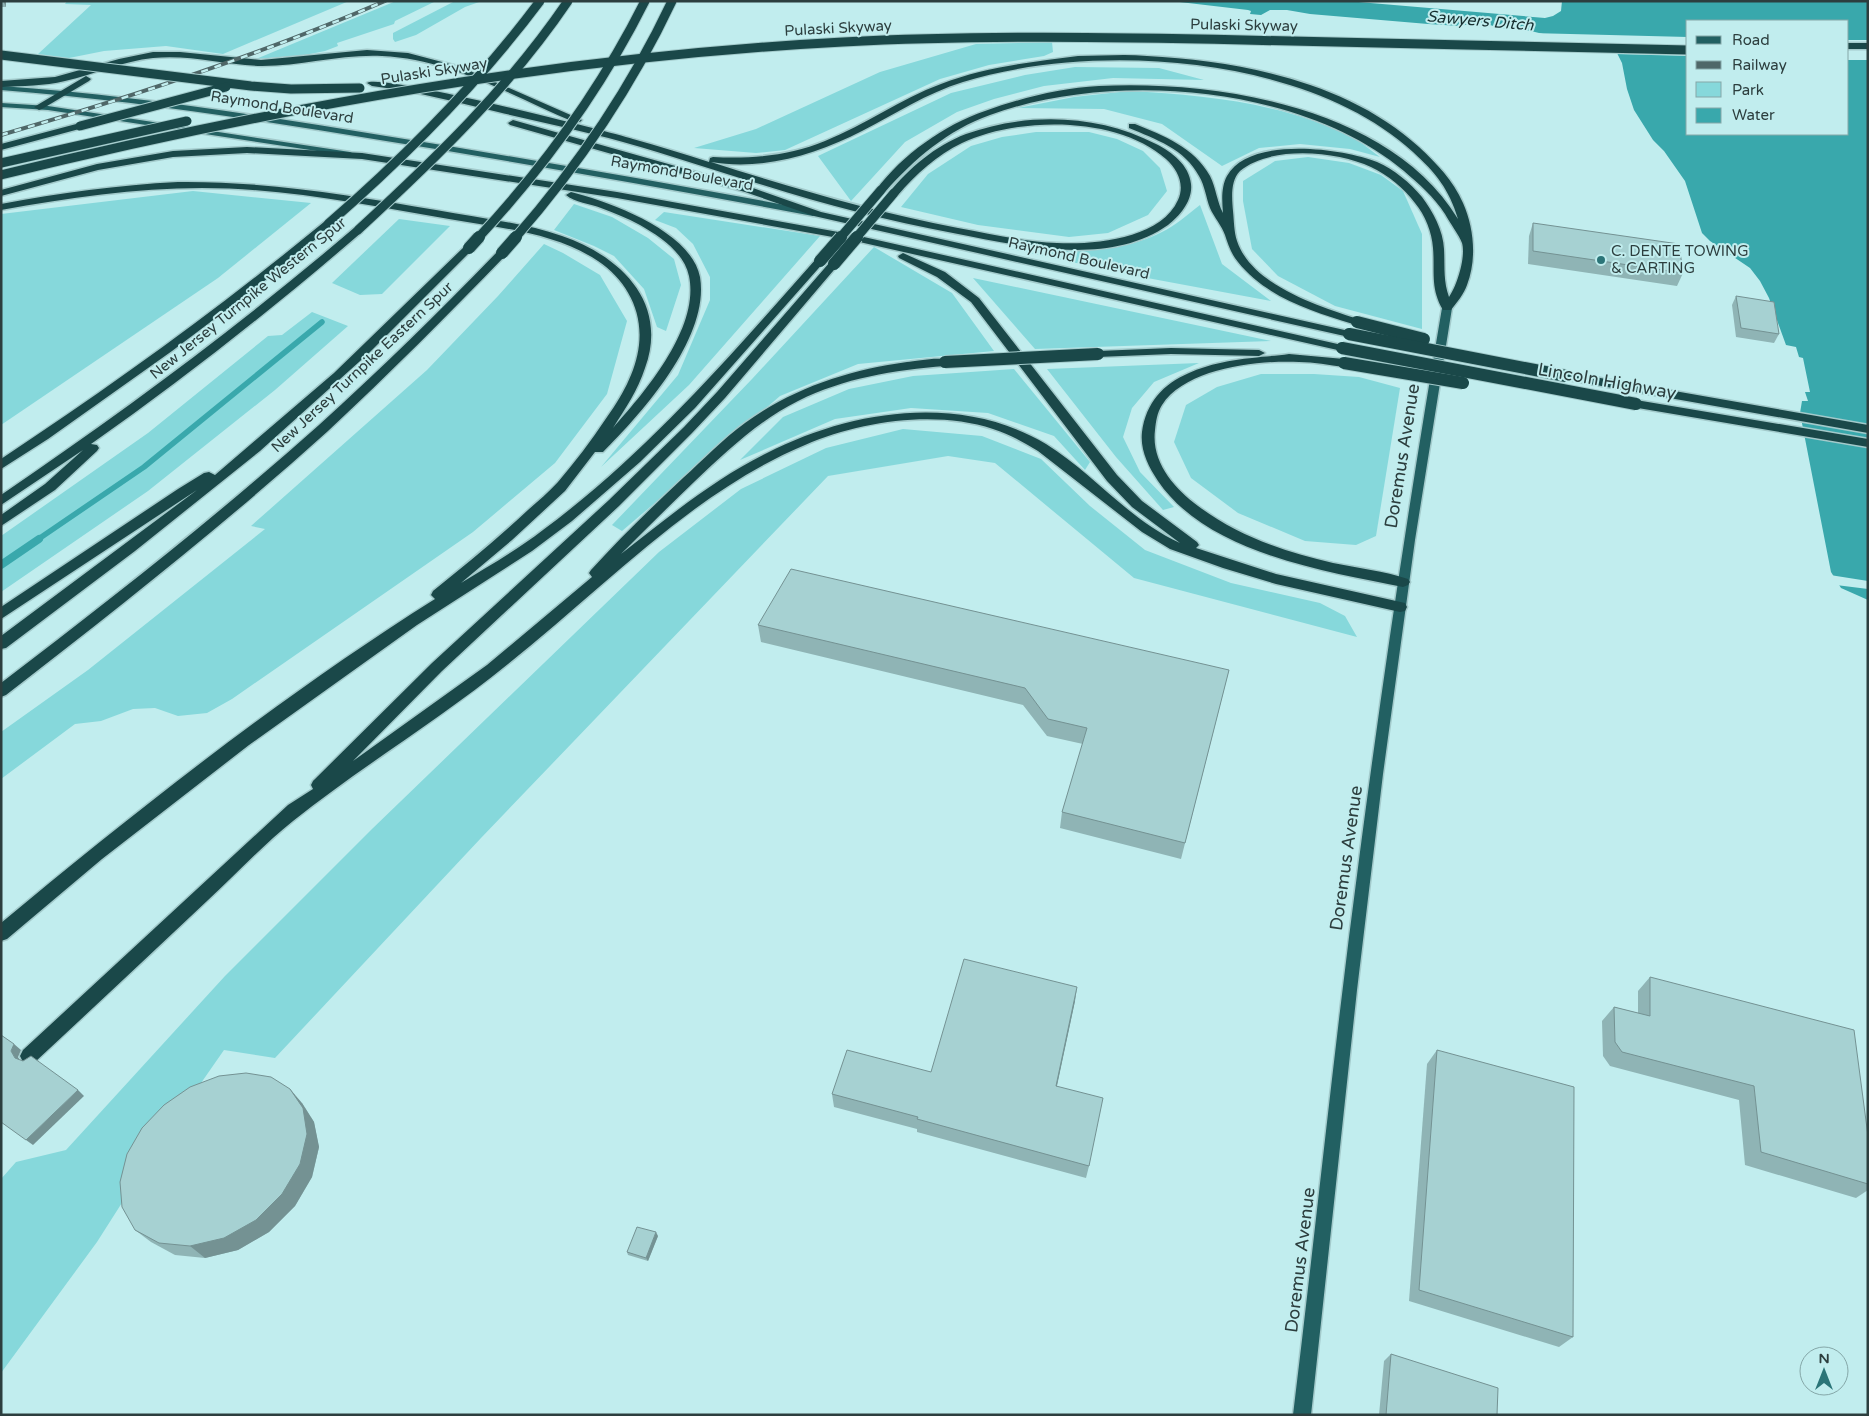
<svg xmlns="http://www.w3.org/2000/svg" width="1869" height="1416" font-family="'Varela Round',sans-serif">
<rect width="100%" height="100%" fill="#c1edee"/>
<!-- green -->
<g fill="#86d8db">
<path d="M67,1H349L223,54L166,46L104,51L69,58L38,54L91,5L65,4Z"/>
<path d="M396,1H436L395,21L394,24L337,43L338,46L325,51L305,55L256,59Z"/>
<path d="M455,1H482L465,7L416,35L395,42L393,39V33Z"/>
<path d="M1052,42L1053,52L1044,56L989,65L940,79L785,150L756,153L694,148L756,129L880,72L976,44Z"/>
<path d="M1075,67L1159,68L1204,80L1113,78L1044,86L994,99L957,112L905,142L851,201L818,156L951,93L1025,75Z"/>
<path d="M1129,91C1206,95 1283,103 1352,137C1362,142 1371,151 1380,157L1350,149L1300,144L1259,148L1222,166L1162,124L1104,109L1018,108L1074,97Z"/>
<path d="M1036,132H1089L1117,139L1143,151L1160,168L1167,191L1148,215L1108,233L1069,237L978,225L901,207L928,174L971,146L1002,137Z"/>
<path d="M1308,157L1349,163L1381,175L1403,191L1422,234V329L1335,306L1278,276L1252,249L1243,201V181L1275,161Z"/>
<path d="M193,191L311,203L218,278L1,425V214Z"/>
<path d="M574,204L612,217L648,238L674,259L681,285L666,331L657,327L644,289L614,256L594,246L554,230Z"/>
<path d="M1200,205L1222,264L1271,301L1142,277L1011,249C1061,252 1116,255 1162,232C1175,226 1188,214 1200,205Z"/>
<path d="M664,212L820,236L689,385L601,467L678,375L710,300V277L693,244L676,228L655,220Z"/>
<path d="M399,219L450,226L382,294L360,295L332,283Z"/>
<path d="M544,244L563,253L600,275L627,321L607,394L555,463L473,532L232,699L207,713L178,716L155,708L133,709L101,721L75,724L1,779V732L88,670L265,529L251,526L427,370L498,296Z"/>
<path d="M874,247L952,293L994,351L858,364L780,396L622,531L612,525L752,379Z"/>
<path d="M973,278L1271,341L1035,349Z"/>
<path d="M312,312L348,326L275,390L148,491L1,592V536L148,433L268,336L282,335Z"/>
<path d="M1199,363L1154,382L1132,408L1123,437L1140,472L1174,507L1163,510L1116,457L1047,369Z"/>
<path d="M1014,369L1090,462L1085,470L1054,436L988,413L911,408L835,419L740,460L783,417L849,389L913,376Z"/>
<path d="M1261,374H1314L1359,377L1400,388L1376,536L1356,545L1305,541L1238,513L1191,478L1174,442L1186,405L1217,387Z"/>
<path d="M903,429L982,436L1041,459L1090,506L1145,550L1231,583L1320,603L1345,616L1357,637L1134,578L995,463L948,456L828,476L481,838L275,1058L224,1050L169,1129L97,1242L1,1373V1179L16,1162L66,1150L225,976L372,829L659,552L741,489L826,448Z"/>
</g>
<!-- water -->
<path fill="#39a8ac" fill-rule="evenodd" d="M1171,1H1347L1545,18L1553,16L1561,11L1562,1H1868V600L1841,588L1831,572L1800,413L1802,401H1808L1805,392H1810L1803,358L1799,357L1796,347L1786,345L1769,298L1760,281L1750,268L1710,241L1702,233L1685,181L1664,151L1653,140L1634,110L1627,89L1622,63L1617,53L1606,43L1547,35L1531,31L1500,28L1480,22L1460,26L1428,24L1310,14L1287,10H1270L1261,15L1250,14L1251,11L1248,10ZM1688,21H1848V134H1688Z"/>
<!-- pier -->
<g fill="#c1edee">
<path d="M1531,33L1688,37V56L1614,54L1605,45L1580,40L1547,38Z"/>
<rect x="1848" y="40" width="20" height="20"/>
<path d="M1830,575L1868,581V589L1836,585Z"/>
</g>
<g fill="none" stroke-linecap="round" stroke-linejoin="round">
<!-- stream-far1 -->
<path stroke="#39a8ac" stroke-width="5.5" d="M37,540L144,467L322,322"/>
<!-- stream -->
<path stroke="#39a8ac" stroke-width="8" d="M1,565L39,539"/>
<defs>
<g id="major">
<path d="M1,86C131,95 258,115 386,136C529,159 671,184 813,210L817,213L813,216C671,189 529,164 386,141C258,120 131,100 1,90Z"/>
<path d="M1,103L48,106L350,152L354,154L350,156L48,110L1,107Z"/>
<path d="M1447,305L1452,308L1415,540L1383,774L1357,990L1311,1415H1293C1316,1227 1335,1039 1360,852C1384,670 1411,489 1442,308Z"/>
</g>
<g id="highway">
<rect x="1848" y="43" width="20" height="6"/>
<path d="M367,50L408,53L461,67L582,120L580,122H574C512,96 451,59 382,56C342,54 302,66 262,66C225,65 189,54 153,58C123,61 95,74 65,81C44,86 23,86 1,87V81L55,77L119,59L153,52H180L261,60Z"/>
<path d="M1078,56C1101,56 1124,54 1147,56C1241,61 1348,82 1419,147C1437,164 1453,180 1463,203C1474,228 1477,259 1467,285C1464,294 1457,302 1451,310H1443C1430,288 1435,271 1433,248C1432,232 1425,215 1415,203C1404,188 1388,175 1371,167C1337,151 1271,145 1240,171C1230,181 1232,199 1233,211C1234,221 1234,232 1237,241C1252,286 1321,307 1361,320L1363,322L1357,325L1353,324C1311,311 1266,297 1238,262C1231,254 1228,244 1225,235C1222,226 1214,217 1210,208C1206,198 1205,186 1199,176C1185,149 1155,139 1129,128V124H1135C1164,136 1194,147 1210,176C1216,188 1217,202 1223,213C1222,201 1221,187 1227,176C1249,136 1342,148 1377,162C1394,169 1410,183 1422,197C1433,212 1443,230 1444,249C1445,266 1443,280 1449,297C1457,286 1466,257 1462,243C1459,235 1450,223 1445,214C1434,197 1419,184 1404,171C1302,85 1113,70 990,115C948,130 914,159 885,192L881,193L876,190C902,155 944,125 985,111C1021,98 1061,88 1099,86C1219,80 1391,108 1458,219C1449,189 1436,173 1413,152C1308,55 1095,41 963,82C927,93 895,114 862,131C817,154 763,171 711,162C792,188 874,212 958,228C991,234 1024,242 1057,243C1093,245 1161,239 1178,200C1185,185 1178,170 1166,159C1118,116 1019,116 962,143C937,155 916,174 898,195L894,196L889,193C909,168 935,146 966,134C1027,112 1098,114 1156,144C1172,152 1189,165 1191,184C1193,200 1180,216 1168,225C1109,267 1019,246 953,233C889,221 826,205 763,185C716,171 670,155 623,142C581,130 539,122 498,112C456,102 415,91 372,86L367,83C379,73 603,130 633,139C659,146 684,154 709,162L710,158L713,157C751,159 789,156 825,141C865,125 900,99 941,84C985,67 1032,62 1078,56Z"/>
<path d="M86,76L91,79L89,81L42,109L39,110L34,107Z"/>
<path d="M513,120L753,188L821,212L1349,331L1355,334L1349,337L814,216L745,192L510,125L508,123Z"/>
<path d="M80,123L83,124V128L1,150V144Z"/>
<path d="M247,147L362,153L617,192L855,235L1342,345L1348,348L1342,351L855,241L617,198L362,159L247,153L173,157L98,170L1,196V190L97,164L173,151Z"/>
<path d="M178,182C265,181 350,195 436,210C478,218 521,222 562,236C620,256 669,302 645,368C638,390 625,409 613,428C645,392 700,328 689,276C684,252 659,236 640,225C627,218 614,213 601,208C591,204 574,202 566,195L571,192C610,202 691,231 700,277C710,337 643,412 603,452H595L565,491L512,540L461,583C489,566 517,550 543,530C647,453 731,355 816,259H824L825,261L695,408L640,462L572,521L532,551L417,625L249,745L102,859L7,939L1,941V923C138,809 284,694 435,599L431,595L433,591C465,565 497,539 528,510C538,501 549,492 558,482C575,462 591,441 605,420C621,398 636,372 639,345C643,310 626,280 598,261C554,232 500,228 449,219C367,205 286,188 202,188C135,188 68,198 1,210V204C60,193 118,185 178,182Z"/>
<path d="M328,221L333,224L332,226L253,290L172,351L48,439L1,469V459C113,385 221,307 324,222Z"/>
<path d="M358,227L362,228L363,230L362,232C275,307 185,378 91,444L97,445L99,448L97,451L55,490L1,526V515L45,484L83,450L1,505V495C124,411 242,324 354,228Z"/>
<path d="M469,245L474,248L369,353L260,451L135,551L6,648L1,649V636L197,490L1,619V607L178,489L204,473L209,472L215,475L334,373L465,246Z"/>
<path d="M502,250L507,253L506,255C448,315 389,374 328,431C225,524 116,610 6,695L1,697V683C110,600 217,516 319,425C381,369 440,311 498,251Z"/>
<path d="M903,253L945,272L979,298L1117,475L1142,501L1197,542L1199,545L1196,548L1276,574L1405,603L1407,607L1405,611L1400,612L1276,584L1223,568L1170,549L1142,532L1038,451C1023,442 1009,434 993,429C935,410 861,421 805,445C692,492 603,589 508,664C439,720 362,766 293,821C263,845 235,875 207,901C150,955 93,1008 35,1062L29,1065L23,1062L20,1056L23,1050L288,805L313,789L311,785L313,781L432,663L609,500L684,427L717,392L830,262L834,261L839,264L725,398L692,433L619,506L442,671L353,761L487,665L592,577L589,573L591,570C620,538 651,508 683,478C703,460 723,439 745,423C793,388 849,370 907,362C917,361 945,355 951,362L945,366C894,370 844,378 798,401C758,421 726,452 694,482C669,506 645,530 621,554C667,518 714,479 767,453C852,410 960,393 1046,444C1093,473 1129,520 1180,543L1132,507L1107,481L971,302L937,277L899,258L898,256Z"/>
<path d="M1171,348L1259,350L1265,353L1259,356L1171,354L1098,357L1092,354L1098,351Z"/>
<path d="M1289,354L1344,359L1350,363L1344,367C1329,365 1314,362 1299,362C1258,360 1186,368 1162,405C1157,413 1156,421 1155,430C1151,462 1174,488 1198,506C1238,536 1285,552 1333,563C1358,568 1384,571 1408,579L1410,582L1408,585L1403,587C1324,571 1207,553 1158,481C1148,466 1140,450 1142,432C1146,403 1163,384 1189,373C1209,364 1231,360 1252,358C1264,356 1277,356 1289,354Z"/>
<path d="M1566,372L1868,425V433L1562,379L1560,376L1562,373Z"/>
<path d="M1636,400L1868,439V447L1632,407L1630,404Z"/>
</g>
</defs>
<!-- major casing -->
<use href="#major" stroke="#a3cacb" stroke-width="3"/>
<!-- highway casing -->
<use href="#highway" stroke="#a3cacb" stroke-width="3"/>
<!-- major -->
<use href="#major" fill="#226062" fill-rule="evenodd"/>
<!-- highway -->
<use href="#highway" fill="#1a4849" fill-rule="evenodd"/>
<defs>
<path id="rail" d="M1,135C132,97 260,55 385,1"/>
</defs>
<!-- rail casing -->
<use href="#rail" stroke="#4f6768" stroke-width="4"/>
<!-- rail -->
<use href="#rail" stroke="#c1edee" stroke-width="2.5" stroke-dasharray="7" stroke-linecap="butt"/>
<defs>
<g id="highway-bridge-far1">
<path d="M1,55L251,86L291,89L360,88"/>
<path d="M80,126L226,87"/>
<path d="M1,163L187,121"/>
<path d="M1,175C278,107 558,57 843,42C976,35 1111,37 1244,40C1392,43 1540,47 1688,50"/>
<path d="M328,224C406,156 478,84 540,1"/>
<path d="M358,230C435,159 509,88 568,1"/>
<path d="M478,238C545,166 601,89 645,1"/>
<path d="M515,238C578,166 631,88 672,1"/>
<path d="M840,238L881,190"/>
<path d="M856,238L894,193"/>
</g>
<g id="highway-bridge">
<path d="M469,248L479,237"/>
<path d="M502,253L516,237"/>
<path d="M820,261L841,237"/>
<path d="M834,264L857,237"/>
<path d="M1357,322L1424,339"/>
<path d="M1349,334L1566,376"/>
<path d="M1342,348L1636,404"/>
<path d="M945,362L1098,354"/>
<path d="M1344,363L1463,383"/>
</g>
</defs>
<!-- highway-bridge-far1 casing -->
<use href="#highway-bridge-far1" stroke="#a3cacb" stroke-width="11" stroke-linecap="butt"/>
<!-- highway-bridge casing -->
<use href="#highway-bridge" stroke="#a3cacb" stroke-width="14" stroke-linecap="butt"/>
<!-- highway-bridge-far1 -->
<use href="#highway-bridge-far1" stroke="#1a4849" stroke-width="9"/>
<!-- highway-bridge -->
<use href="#highway-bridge" stroke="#1a4849" stroke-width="12"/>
</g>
<!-- wall -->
<g fill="#8fb4b5">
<rect x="1" y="1" width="5" height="6"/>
<path d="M1533,223L1683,273L1677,286L1528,264L1529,236Z"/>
<path d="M1736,296L1779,334L1774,343L1736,337L1732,305Z"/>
<path d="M758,625L1229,670L1181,859L1060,828L1062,812L1083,744L1047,736L1023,705L761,642Z"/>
<path d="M1650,977L1868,1136V1190L1856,1198L1745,1165L1739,1100L1610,1066L1603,1056L1602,1021L1614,1007L1638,1013V991Z"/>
<path d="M1075,1001L1057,1086L1089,1166L1086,1178L917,1132V1129L834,1107L832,1094L931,1072Z"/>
<path d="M1437,1050L1573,1337L1559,1347L1409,1301L1427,1064Z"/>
<path d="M302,1103L314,1122L319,1147L312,1177L295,1206L269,1232L238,1250L205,1258L175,1255L151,1242L135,1230Z"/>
<path d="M658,1236L648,1261L628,1255L627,1252Z"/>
<path d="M1391,1354L1497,1415H1379L1384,1361Z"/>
</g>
<!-- shaded-wall -->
<g fill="#749293">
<path d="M3,1H6V7Z"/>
<path d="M1077,987L1075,1001L1054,1099L1056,1086Z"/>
<path d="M14,1044L21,1050L18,1057L22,1064L15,1058L11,1051Z"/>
<path d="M290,1089L302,1103L314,1122L319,1147L312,1177L295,1206L269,1232L238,1250L205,1258L190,1246Z"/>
<path d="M78,1090L84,1096L33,1145L26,1140Z"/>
<path d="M656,1232L658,1236L648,1261L646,1258Z"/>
</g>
<!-- building -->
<g fill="#a6d1d2" stroke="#749293">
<path d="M1533,223L1679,244L1683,273L1533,251Z"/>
<path d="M1736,296L1774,302L1779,334L1741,328Z"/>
<path d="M791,569L1229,670L1185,843L1062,812L1087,728L1048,719L1025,688L758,625Z"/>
<path d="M964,959L1077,987L1056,1086L1103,1098L1089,1166L917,1119L918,1117L832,1094L847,1050L931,1072Z"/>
<path d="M1650,977L1854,1030L1868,1136V1184L1761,1152L1754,1086L1622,1052L1615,1042L1614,1007L1650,1016Z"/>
<path d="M1,1035L14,1044L11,1051L15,1058L23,1061L31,1056L78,1090L26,1140L1,1122Z"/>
<path d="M1437,1050L1574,1087L1573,1337L1419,1290Z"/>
<path d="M246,1073L271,1077L290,1089L303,1108L307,1134L300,1164L282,1194L256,1220L224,1238L190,1246L159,1243L135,1230L122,1207L120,1182L127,1154L142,1128L164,1105L190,1087L219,1076Z"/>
<path d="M637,1227L656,1232L646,1258L627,1252Z"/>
<path d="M1391,1354L1498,1388L1497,1415H1386Z"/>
</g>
<!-- markers -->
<circle fill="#2b7578" stroke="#c1edee" stroke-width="2" cx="1601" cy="260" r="5"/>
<g text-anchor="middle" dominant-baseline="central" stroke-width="4" stroke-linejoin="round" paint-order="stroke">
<!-- far-street labels -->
<g font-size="15" fill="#2c3e3e" stroke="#c1edee">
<text transform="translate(1244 25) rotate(1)">Pulaski Skyway</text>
<text transform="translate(838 28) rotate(-3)">Pulaski Skyway</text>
<text transform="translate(434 71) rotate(-9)">Pulaski Skyway</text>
<text transform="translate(282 107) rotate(9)">Raymond Boulevard</text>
<text transform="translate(682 173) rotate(10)">Raymond Boulevard</text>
<text transform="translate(1079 258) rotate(13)">Raymond Boulevard</text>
<text transform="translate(248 298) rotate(-39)">New Jersey Turnpike Western Spur</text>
<text transform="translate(362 367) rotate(-43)">New Jersey Turnpike Eastern Spur</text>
</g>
<!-- far-poi labels -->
<g font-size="15" fill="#2c3e3e" stroke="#c1edee" text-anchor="start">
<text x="1611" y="251">C. DENTE TOWING<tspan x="1611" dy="17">&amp; CARTING</tspan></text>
</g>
<!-- far-water labels -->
<g font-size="16" font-style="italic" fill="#172f30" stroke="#c1edee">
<text transform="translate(1480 21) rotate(5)">Sawyers Ditch</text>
</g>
<!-- street labels -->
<g font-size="18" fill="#2c3e3e" stroke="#c1edee">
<text transform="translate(1607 381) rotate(10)">Lincoln Highway</text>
<text transform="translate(1402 456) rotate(-81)">Doremus Avenue</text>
<text transform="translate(1346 858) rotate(-82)">Doremus Avenue</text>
<text transform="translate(1300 1260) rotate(-83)">Doremus Avenue</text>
</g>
</g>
<!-- border -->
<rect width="1869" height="1416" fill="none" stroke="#2c3e3e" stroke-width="5"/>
<!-- legend -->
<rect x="1686" y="20" width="162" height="115" fill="#c1edee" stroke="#85a7a8"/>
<rect x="1696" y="36" width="25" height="8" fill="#226062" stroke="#85a7a8"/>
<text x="1732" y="45" font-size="15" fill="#2c3e3e">Road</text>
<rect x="1696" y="61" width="25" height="8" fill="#4f6768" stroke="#85a7a8"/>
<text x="1732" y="70" font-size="15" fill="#2c3e3e">Railway</text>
<rect x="1696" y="82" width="25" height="15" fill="#86d8db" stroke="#85a7a8"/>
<text x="1732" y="95" font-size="15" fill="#2c3e3e">Park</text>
<rect x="1696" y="108" width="25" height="15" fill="#39a8ac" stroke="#85a7a8"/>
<text x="1732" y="120" font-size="15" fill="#2c3e3e">Water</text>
<!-- north arrow -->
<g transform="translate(1824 1371)"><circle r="24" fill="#c1edee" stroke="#85a7a8"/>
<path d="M0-4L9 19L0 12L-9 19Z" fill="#2b7578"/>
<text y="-8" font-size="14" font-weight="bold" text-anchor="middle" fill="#2c3e3e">N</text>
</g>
</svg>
